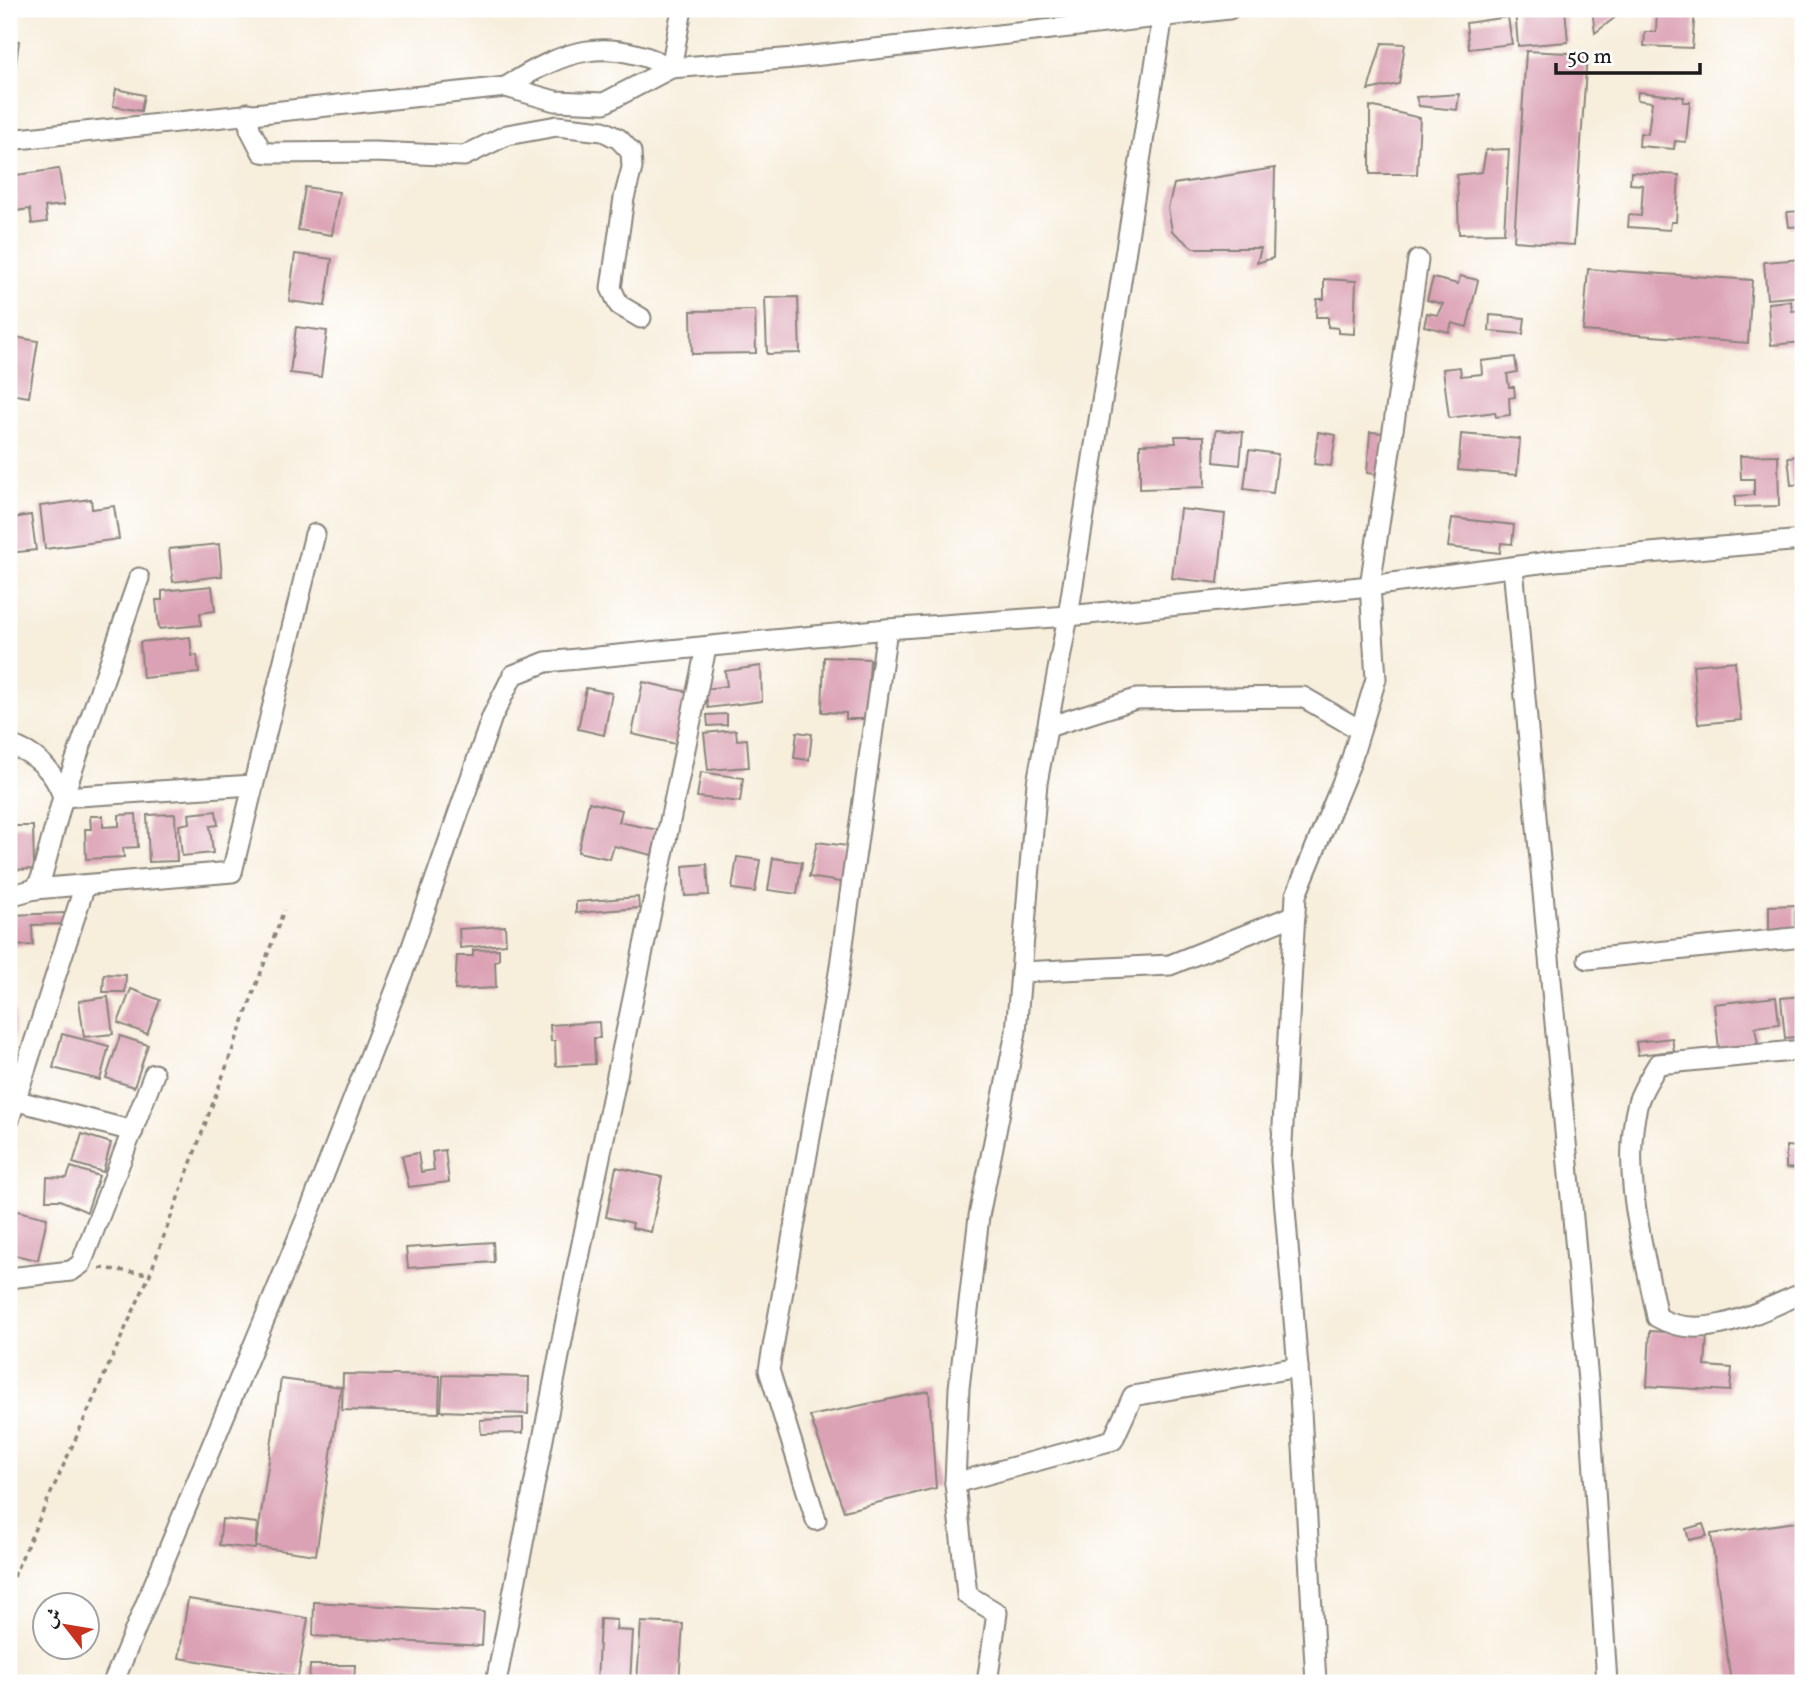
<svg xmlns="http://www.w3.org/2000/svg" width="1812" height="1692" font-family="Vollkorn,Amiri,serif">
<rect width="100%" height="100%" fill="#fff"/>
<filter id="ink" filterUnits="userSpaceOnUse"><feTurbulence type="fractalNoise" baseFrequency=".0143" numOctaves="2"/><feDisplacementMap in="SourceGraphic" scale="14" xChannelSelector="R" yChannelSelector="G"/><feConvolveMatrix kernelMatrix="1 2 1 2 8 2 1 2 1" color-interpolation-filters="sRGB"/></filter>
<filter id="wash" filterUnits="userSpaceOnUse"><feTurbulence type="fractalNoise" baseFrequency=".00686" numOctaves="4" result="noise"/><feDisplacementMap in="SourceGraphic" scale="28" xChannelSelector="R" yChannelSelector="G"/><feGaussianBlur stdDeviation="1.57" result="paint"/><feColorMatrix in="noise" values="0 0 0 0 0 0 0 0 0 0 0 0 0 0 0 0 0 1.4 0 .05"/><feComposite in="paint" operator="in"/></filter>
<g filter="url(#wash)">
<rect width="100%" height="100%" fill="#f7eedc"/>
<g id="blocks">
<!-- building -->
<g fill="#dba1b4">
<path d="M1515,9H1565L1568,42L1518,46Z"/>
<path d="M1592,9H1626L1595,33Z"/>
<path d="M1657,9H1695L1692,48L1644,46L1645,32H1656Z"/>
<path d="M1508,17L1512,44L1469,49L1466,23Z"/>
<path d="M9,39L19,41L10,106H9Z"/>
<path d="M1382,43L1405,44L1399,84L1368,90Z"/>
<path d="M1526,51L1587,54L1574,245L1514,241Z"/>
<path d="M116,89L144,95L141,111L113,106Z"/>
<path d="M1638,92L1684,97L1683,102H1690L1686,142L1675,141L1674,149L1639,146L1640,133L1648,134L1652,102L1637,100Z"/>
<path d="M1459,94L1457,110L1419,106L1416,97Z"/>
<path d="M1370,106L1420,118L1417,174H1370Z"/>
<path d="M1509,149L1504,233L1459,234L1457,175L1482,172L1486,150Z"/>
<path d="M1275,168L1273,258L1257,263L1261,248H1193L1172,231L1168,208L1174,184Z"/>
<path d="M59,169L64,205L45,207L47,222L32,224L30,209L9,212V176Z"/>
<path d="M1631,172L1679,175L1676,222H1671L1670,230L1628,227L1629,215L1641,216L1643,185L1630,184Z"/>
<path d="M305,187L339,192L332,235L298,230Z"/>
<path d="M1803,211V226L1789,227L1787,212Z"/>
<path d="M295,254L332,259L325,306L289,301Z"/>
<path d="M1803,259V296L1767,299L1764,262Z"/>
<path d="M1588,269L1752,280L1748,343L1583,331Z"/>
<path d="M1460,276L1478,280L1467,327L1452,323L1449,332L1424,326L1427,313L1437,315L1443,304L1427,300L1433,278L1458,284Z"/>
<path d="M1324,279L1356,281L1354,334L1338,333V328L1328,327V317H1316L1317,299H1324Z"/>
<path d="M798,297L800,353L767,354L765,298Z"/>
<path d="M1791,301L1792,311L1803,310V342L1771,345L1768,303Z"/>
<path d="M755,310L756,353L692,354L691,311Z"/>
<path d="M1490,315L1525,318L1523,334L1489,331Z"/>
<path d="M296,327L327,331L321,377L290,373Z"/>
<path d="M9,336L38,341L29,397L9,394Z"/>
<path d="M1515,357L1517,372L1507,374L1509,387H1514L1515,397L1509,398L1510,415L1496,417L1495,412L1449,418L1443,369L1460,367L1461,376L1482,374L1481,361Z"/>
<path d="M1216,430L1243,432L1240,465L1214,462Z"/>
<path d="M1318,432L1336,435L1331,466L1314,464Z"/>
<path d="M1370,432L1384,433L1380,475L1367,473Z"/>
<path d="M1461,434L1520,439L1517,475L1458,470Z"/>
<path d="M1175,436H1204L1205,487L1140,489V444L1176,443Z"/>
<path d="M1249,450L1278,454L1273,493L1244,489Z"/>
<path d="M1778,455L1779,506L1735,507V496L1754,495V479H1741L1740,456Z"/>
<path d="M1803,456V484L1791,485L1788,457Z"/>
<path d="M91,499L92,509L114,506L119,539L45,549L40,506Z"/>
<path d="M9,507L12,518L31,515L36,550L9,553Z"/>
<path d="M1180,509L1225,514L1218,583L1172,578Z"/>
<path d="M1452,518L1514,525L1512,544L1501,543L1500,553L1448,547Z"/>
<path d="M219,544L222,576L173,582L169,549Z"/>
<path d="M212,586L215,611L200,613L201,625L159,629L156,600H162V591Z"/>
<path d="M190,637L192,656L197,655L199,673L143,678L140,642Z"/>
<path d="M824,657L870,659L867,719H846V713L822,712Z"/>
<path d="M1735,661L1741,720L1698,724L1693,665Z"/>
<path d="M761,666L762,701L708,708L705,689L727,686L725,671Z"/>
<path d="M643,682L688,692L676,744L632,734Z"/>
<path d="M586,688L612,693L604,735L578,729Z"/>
<path d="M727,714V725L708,726L707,715Z"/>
<path d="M736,730L737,740L747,739L749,767L708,770L704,733Z"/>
<path d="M797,732L812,734L809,760L794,758Z"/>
<path d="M701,772L743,778L740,802L697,797Z"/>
<path d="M589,802L622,810L619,822L658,830L652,855L614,846L610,859L578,852Z"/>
<path d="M216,811L218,825L210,826L213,853L182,856L179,825L190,823L189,814Z"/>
<path d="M136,814L138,847L123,848L124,857L86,859L85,829H91L90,816H103V827L119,826V815Z"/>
<path d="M175,814L177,861L149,862L147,815Z"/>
<path d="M9,826H33L34,869L9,870Z"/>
<path d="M817,842L848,846L846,883L809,877Z"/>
<path d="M737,857L760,860L755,892L732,889Z"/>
<path d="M773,858L802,862L797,894L768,890Z"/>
<path d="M707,864L709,895L685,896L683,866Z"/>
<path d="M638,897L639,908L576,913V902Z"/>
<path d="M1795,905V932H1769V906Z"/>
<path d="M66,913L67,924L32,925L33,945L9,946V915Z"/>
<path d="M505,926L506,944L460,948L459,929Z"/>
<path d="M499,949V960L495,961L496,988L455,990L457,956H473V950Z"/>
<path d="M104,974L126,975L125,992H103Z"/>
<path d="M131,989L160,1000L147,1034L118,1023Z"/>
<path d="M1803,996V1036L1785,1038L1781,998Z"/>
<path d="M108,997L113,1034L84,1037L79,1001Z"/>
<path d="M1776,997L1779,1024L1755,1027L1758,1044L1719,1049L1714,1004Z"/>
<path d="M9,1010H15L14,1040H9Z"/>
<path d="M599,1022L600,1038H594L595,1064L556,1066L555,1041H551L550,1025Z"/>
<path d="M62,1034L109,1046L100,1080L53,1068Z"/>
<path d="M120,1036L148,1045L134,1087L106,1078Z"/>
<path d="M1672,1038L1674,1051L1638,1055L1636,1042Z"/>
<path d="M82,1134L111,1143L103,1172L73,1163Z"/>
<path d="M1786,1146L1798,1147L1797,1169L1786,1168Z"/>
<path d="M445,1150L449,1182L409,1187L402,1156L418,1153L421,1172L434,1170L432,1152Z"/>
<path d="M71,1167L99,1176L87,1212L60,1200H46L47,1177L67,1178Z"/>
<path d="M616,1167L662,1177L651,1232L632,1228L633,1223L606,1217Z"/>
<path d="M9,1209L47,1218L38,1260L9,1254Z"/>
<path d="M493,1242L494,1262L408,1268L406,1248Z"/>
<path d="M1650,1331L1707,1335L1705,1366L1732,1368L1730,1391L1647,1386Z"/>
<path d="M343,1374L440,1376L439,1413L342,1410Z"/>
<path d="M443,1375L529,1377L528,1414L441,1411Z"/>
<path d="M281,1379L341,1387L316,1555L256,1547Z"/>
<path d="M929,1391L936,1488L844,1511L810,1416Z"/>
<path d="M523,1418V1433L481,1434L480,1420Z"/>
<path d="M222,1519L257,1523L255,1549L219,1545Z"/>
<path d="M1803,1521V1681L1731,1683L1711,1534Z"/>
<path d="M1703,1524L1707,1536L1689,1540L1686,1529Z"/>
<path d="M188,1599L308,1618L298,1677L179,1658Z"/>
<path d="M314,1602L484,1612L482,1646L313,1636Z"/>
<path d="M600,1619L617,1620L616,1630L633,1631L630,1683H597Z"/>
<path d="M641,1622L683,1624L679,1683L637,1682Z"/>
<path d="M310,1665H355L354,1683H309Z"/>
</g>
</g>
</g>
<g filter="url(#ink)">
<use href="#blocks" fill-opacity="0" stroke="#8a857c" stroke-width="2"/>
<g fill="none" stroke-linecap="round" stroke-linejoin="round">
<defs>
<g id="minor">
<path d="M671,68L682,9"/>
<path d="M506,87C563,50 607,35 671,68"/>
<path d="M248,113L250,129L262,152L271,153L375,152L464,156L507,135L557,126L603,131L619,139L631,152L632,168L624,198L611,288L619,305L641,318"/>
<path d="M9,140L506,87L555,101L604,103L671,68L795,58L1229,9"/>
<path d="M1513,567L1589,1392L1607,1683"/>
<path d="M1048,727L1136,699L1303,697L1360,730"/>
<path d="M9,745C35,752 55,772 63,797"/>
<path d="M63,797L253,785"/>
<path d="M35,889L232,872L315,534"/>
<path d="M9,896L35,889L41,879L63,797L139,578"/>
<path d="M1588,959L1803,937"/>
<path d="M1021,972L1170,965L1295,915"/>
<path d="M1803,1050L1658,1064C1651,1076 1642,1089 1638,1102C1620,1172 1644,1249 1657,1317C1702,1344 1760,1311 1803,1293"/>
<path d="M14,1100L133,1131"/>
<path d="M9,1120L85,885"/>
<path d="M9,1278L71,1271L81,1264L154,1074"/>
<path d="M955,1483L1113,1440L1133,1396L1298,1367"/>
<path d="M816,1520L769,1370L839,973L887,629"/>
<path d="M113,1683L312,1205L406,964L492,717L513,675L546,662L887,629L1068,616L1370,586L1555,561L1803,540"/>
<path d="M496,1683L565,1325L706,648"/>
<path d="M987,1683L997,1613L967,1595L955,1483L959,1388L979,1216L1016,1032L1037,783L1068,616L1164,9"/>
<path d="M1316,1683L1300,1393L1281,1160L1296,895L1350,764L1376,679L1370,586L1418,260"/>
</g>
</defs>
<!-- minor casing -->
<use href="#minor" stroke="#8a857c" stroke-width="23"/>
<!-- path -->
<g stroke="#8a857c" stroke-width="3.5" stroke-dasharray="5 5" stroke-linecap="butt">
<path d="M100,1268L150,1274"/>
<path d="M9,1586L150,1274L284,910"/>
</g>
<!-- minor -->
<use href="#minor" stroke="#fff" stroke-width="19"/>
</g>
</g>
<!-- margin -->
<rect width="1812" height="1692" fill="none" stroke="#fff" stroke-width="35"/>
<!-- north arrow -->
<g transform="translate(66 1626) rotate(301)"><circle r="33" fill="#ffffff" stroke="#a4a4a4" stroke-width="2"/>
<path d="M0-5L12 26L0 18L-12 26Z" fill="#c8321e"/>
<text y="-10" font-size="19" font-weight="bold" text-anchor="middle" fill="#1c1c1c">ش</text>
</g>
<!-- scale -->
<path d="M1556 63v10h144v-10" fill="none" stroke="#1c1c1c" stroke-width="3.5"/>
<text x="1567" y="63" font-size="21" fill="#1c1c1c" stroke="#ffffff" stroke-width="5" paint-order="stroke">50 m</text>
</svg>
